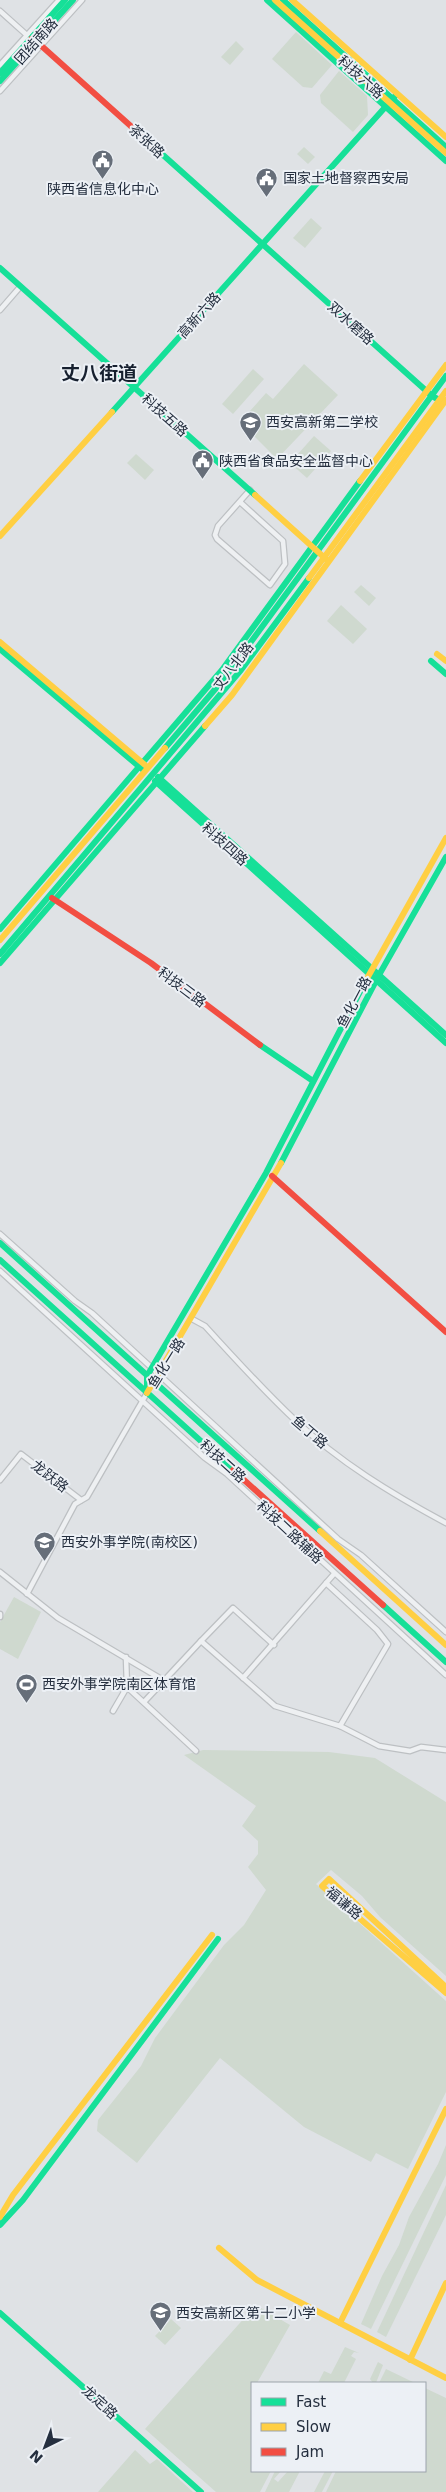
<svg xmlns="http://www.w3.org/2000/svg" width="446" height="2492" font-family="'DejaVu Sans','Noto Sans SC',sans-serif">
<rect width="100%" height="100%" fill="#dfe2e5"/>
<!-- green -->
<g fill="#cfd9cf">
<path d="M296,32L332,65L312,88L303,87L272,59Z"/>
<path d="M236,41L244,49L230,65L221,57Z"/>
<path d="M339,71L367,96L368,115L353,132L321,103L320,95Z"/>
<path d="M304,147L315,157L308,164L297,154Z"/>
<path d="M311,218L322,228L305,248L293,238Z"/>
<path d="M304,364L338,395L277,459L240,422L266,393L273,399Z"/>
<path d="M253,369L264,379L233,414L222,404Z"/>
<path d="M314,436L331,451L307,478L290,463Z"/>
<path d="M136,454L154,470L145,480L127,463Z"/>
<path d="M361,585L376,598L369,606L354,592Z"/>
<path d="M341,605L367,629L353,644L327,621Z"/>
<path d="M14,1597L41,1612L18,1659L0,1649V1622Z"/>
<path d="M203,1750L329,1752L375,1758L446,1802V1976L380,1917L362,1896L331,1870L316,1884L446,2001V2092L408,2169L376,2153L371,2162L304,2127L220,2058L137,2163L97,2131L98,2120L141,2066L155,2038L224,1945L244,1925L266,1890L248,1867L258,1854V1841L242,1826L256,1806L184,1755Z"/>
<path d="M446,2145V2175L371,2329L361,2324L382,2276L399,2245L409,2217L438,2164Z"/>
<path d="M446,2185V2215L386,2337L377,2332Z"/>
<path d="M256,2305L290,2325L257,2383H252V2471H271L260,2492H216L145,2429Z"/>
<path d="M171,2319L181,2328L165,2345L155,2336Z"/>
<path d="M345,2347L359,2353L354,2352L351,2356L356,2359L344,2383H318L324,2371L331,2374Z"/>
<path d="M378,2362L383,2365L376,2383H373L370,2379Z"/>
<path d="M386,2369L415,2383H379Z"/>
<path d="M425,2388L446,2398V2492H326L336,2471H425Z"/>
<path d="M135,2450L150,2464L157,2459L193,2492H98Z"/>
<path d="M275,2471H281L274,2479L278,2482L288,2471H300L289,2492H265Z"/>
<path d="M325,2471H333L322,2492H314Z"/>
</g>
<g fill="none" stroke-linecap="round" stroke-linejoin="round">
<defs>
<g id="street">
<path d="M0,11L29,37"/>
<path d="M0,65L59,0"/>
<path d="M0,91L82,0"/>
<path d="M0,310L20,287"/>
<path d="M240,502L283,541L285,564L270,585L217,539L215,535L218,526L250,490"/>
<path d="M0,1234L75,1301L92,1313L338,1539L361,1555L446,1632"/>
<path d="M0,1271L205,1458L227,1474L446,1675"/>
<path d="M192,1319L205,1326C234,1358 263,1390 295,1420C339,1462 392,1494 446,1523"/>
<path d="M0,1480L21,1454L81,1500"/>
<path d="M0,1572L58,1618L163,1680"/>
<path d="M326,1583L377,1630L388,1644L340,1726"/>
<path d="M27,1594L75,1504L87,1497L147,1393"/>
<path d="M0,1614V1617"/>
<path d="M201,1641L233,1608L274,1645"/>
<path d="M243,1678L334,1574"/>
<path d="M127,1687L196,1751"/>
<path d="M144,1702L201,1641L275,1706L340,1726L379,1746L410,1751L421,1747L446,1750"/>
<path d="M113,1711L127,1687L126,1657"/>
</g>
</defs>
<!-- street casing -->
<use href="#street" stroke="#bdc0c3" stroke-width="7"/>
<!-- street -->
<use href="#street" stroke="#eef0f2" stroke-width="4.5"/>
<!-- fast -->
<g stroke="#16e098" stroke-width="6">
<path d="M267,0L446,161"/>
<path d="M283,0L446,147"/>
<path d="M0,73L65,0"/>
<path d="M0,81L73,0"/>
<path d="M153,146L432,396L443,402"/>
<path d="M0,268L255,495"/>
<path d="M112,412L397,94"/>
<path d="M0,649L142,769"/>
<path d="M431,661L446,674"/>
<path d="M165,748L223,680L446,376"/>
<path d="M158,777L446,1035"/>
<path d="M155,781L446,1043"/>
<path d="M0,929L222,670L360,481"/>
<path d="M0,954L241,670L309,578"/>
<path d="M0,963L205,726"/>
<path d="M260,1045L313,1081"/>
<path d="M281,1163L379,975L446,857"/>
<path d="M0,1243L320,1531"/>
<path d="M0,1260L233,1470"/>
<path d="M147,1393V1376L266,1173L365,982"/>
<path d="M383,1605L446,1662"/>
<path d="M0,2225L23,2200L218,1939"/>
<path d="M0,2313L201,2492"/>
</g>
<!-- slow -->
<g stroke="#ffcf43" stroke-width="6">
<path d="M275,0L446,153"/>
<path d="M292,0L446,137"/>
<path d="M360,481L446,365"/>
<path d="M255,495L327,560"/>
<path d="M0,536L112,412"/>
<path d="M309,578L446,391"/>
<path d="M0,642L145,765"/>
<path d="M437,654L446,661"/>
<path d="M205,726L232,695L446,400"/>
<path d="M0,940L165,748"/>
<path d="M365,982L446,838"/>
<path d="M147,1393L281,1163"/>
<path d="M320,1531L446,1645"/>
<path d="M446,1987L329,1879L322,1886L446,1993"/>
<path d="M0,2217L13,2195L212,1935"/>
<path d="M219,2248L257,2280L446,2378"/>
<path d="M340,2323L446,2109"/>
<path d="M410,2360L446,2283"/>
</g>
<!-- jam -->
<g stroke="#f24e42" stroke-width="6">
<path d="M31,39L36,41L153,146"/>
<path d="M52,898L151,963L260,1045"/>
<path d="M272,1176L446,1332"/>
<path d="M233,1470L383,1605"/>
</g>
</g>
<!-- icons -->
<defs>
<symbol id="civic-pin" viewBox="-11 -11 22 30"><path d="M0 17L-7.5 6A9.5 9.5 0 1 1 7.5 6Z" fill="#666e79" stroke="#ecf0f5"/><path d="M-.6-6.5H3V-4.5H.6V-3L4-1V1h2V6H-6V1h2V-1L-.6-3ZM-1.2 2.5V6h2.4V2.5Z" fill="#fff"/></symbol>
<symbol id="school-pin" viewBox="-11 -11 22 30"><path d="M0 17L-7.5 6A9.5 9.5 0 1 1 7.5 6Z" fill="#666e79" stroke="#ecf0f5"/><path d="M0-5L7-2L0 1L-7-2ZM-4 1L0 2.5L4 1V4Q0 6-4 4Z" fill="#fff"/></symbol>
<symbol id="university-pin" viewBox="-11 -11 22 30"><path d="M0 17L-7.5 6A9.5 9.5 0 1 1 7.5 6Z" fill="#666e79" stroke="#ecf0f5"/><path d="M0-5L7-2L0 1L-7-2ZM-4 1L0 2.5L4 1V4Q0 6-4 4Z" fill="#fff"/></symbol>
<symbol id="stadium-pin" viewBox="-11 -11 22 30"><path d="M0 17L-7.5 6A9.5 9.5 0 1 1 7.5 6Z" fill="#666e79" stroke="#ecf0f5"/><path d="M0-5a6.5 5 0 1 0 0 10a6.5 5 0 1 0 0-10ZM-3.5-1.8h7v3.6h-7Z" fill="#fff"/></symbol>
</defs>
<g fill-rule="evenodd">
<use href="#civic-pin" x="90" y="148" width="25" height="34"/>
<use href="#civic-pin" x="254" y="166" width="25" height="34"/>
<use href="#school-pin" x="238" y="410" width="25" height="34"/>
<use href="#civic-pin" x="190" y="448" width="25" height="34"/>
<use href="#university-pin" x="32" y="1530" width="25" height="34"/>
<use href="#stadium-pin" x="14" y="1672" width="25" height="34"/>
<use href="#school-pin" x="148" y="2300" width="25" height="34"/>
</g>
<g text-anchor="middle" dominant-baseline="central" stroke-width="4" stroke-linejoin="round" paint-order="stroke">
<!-- street labels -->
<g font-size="14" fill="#252f3f" stroke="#ecf0f5">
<text transform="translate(36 41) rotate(-48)">团结南路</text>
<text transform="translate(361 77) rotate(42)">科技六路</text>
<text transform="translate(147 141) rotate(42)">茶张路</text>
<text transform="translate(199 315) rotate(-48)">高新六路</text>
<text transform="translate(351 323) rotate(42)">双水磨路</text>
<text transform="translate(165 415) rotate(42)">科技五路</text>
<text transform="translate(233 666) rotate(-52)">丈八北路</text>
<text transform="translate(225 844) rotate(42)">科技四路</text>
<text transform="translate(182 987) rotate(37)">科技三路</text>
<text transform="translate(354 1002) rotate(-62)">鱼化一路</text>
<text transform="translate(166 1363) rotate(-58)">鱼化一路</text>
<text transform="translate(310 1432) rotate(41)">鱼丁路</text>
<text transform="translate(223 1461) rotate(42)">科技二路</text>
<text transform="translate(50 1476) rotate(38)">龙跃路</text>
<text transform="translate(290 1532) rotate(43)">科技二路辅路</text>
<text transform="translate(344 1903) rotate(40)">福谦路</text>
<text transform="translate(100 2402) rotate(42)">龙定路</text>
</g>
<!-- poi labels -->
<g font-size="14" fill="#252f3f" stroke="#ecf0f5" text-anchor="start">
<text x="283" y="178">国家土地督察西安局</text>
<text x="103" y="189" text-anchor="middle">陕西省信息化中心</text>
<text x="266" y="422">西安高新第二学校</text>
<text x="219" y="461">陕西省食品安全监督中心</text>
<text x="61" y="1542">西安外事学院(南校区)</text>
<text x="42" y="1684">西安外事学院南区体育馆</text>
<text x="176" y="2313">西安高新区第十二小学</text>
</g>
<!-- district labels -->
<g font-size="19" font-weight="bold" fill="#17202f" stroke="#ecf0f5">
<text x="99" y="373">丈八街道</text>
</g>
</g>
<!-- legend -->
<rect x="251" y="2382" width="175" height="90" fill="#ecf0f5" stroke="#9ca3ac"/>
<rect x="261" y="2398" width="25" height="8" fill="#16e098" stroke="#9ca3ac"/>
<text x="296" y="2407" font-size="15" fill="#252f3f">Fast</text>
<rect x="261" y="2423" width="25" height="8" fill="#ffcf43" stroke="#9ca3ac"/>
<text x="296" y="2432" font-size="15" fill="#252f3f">Slow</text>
<rect x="261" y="2448" width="25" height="8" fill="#f24e42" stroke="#9ca3ac"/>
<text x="296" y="2457" font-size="15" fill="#252f3f">Jam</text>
<!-- north arrow -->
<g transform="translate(45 2447) rotate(222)" stroke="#ecf0f5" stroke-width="4" paint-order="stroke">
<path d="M0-4L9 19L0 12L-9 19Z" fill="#252f3f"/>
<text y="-8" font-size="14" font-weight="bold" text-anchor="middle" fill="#252f3f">N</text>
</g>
</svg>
